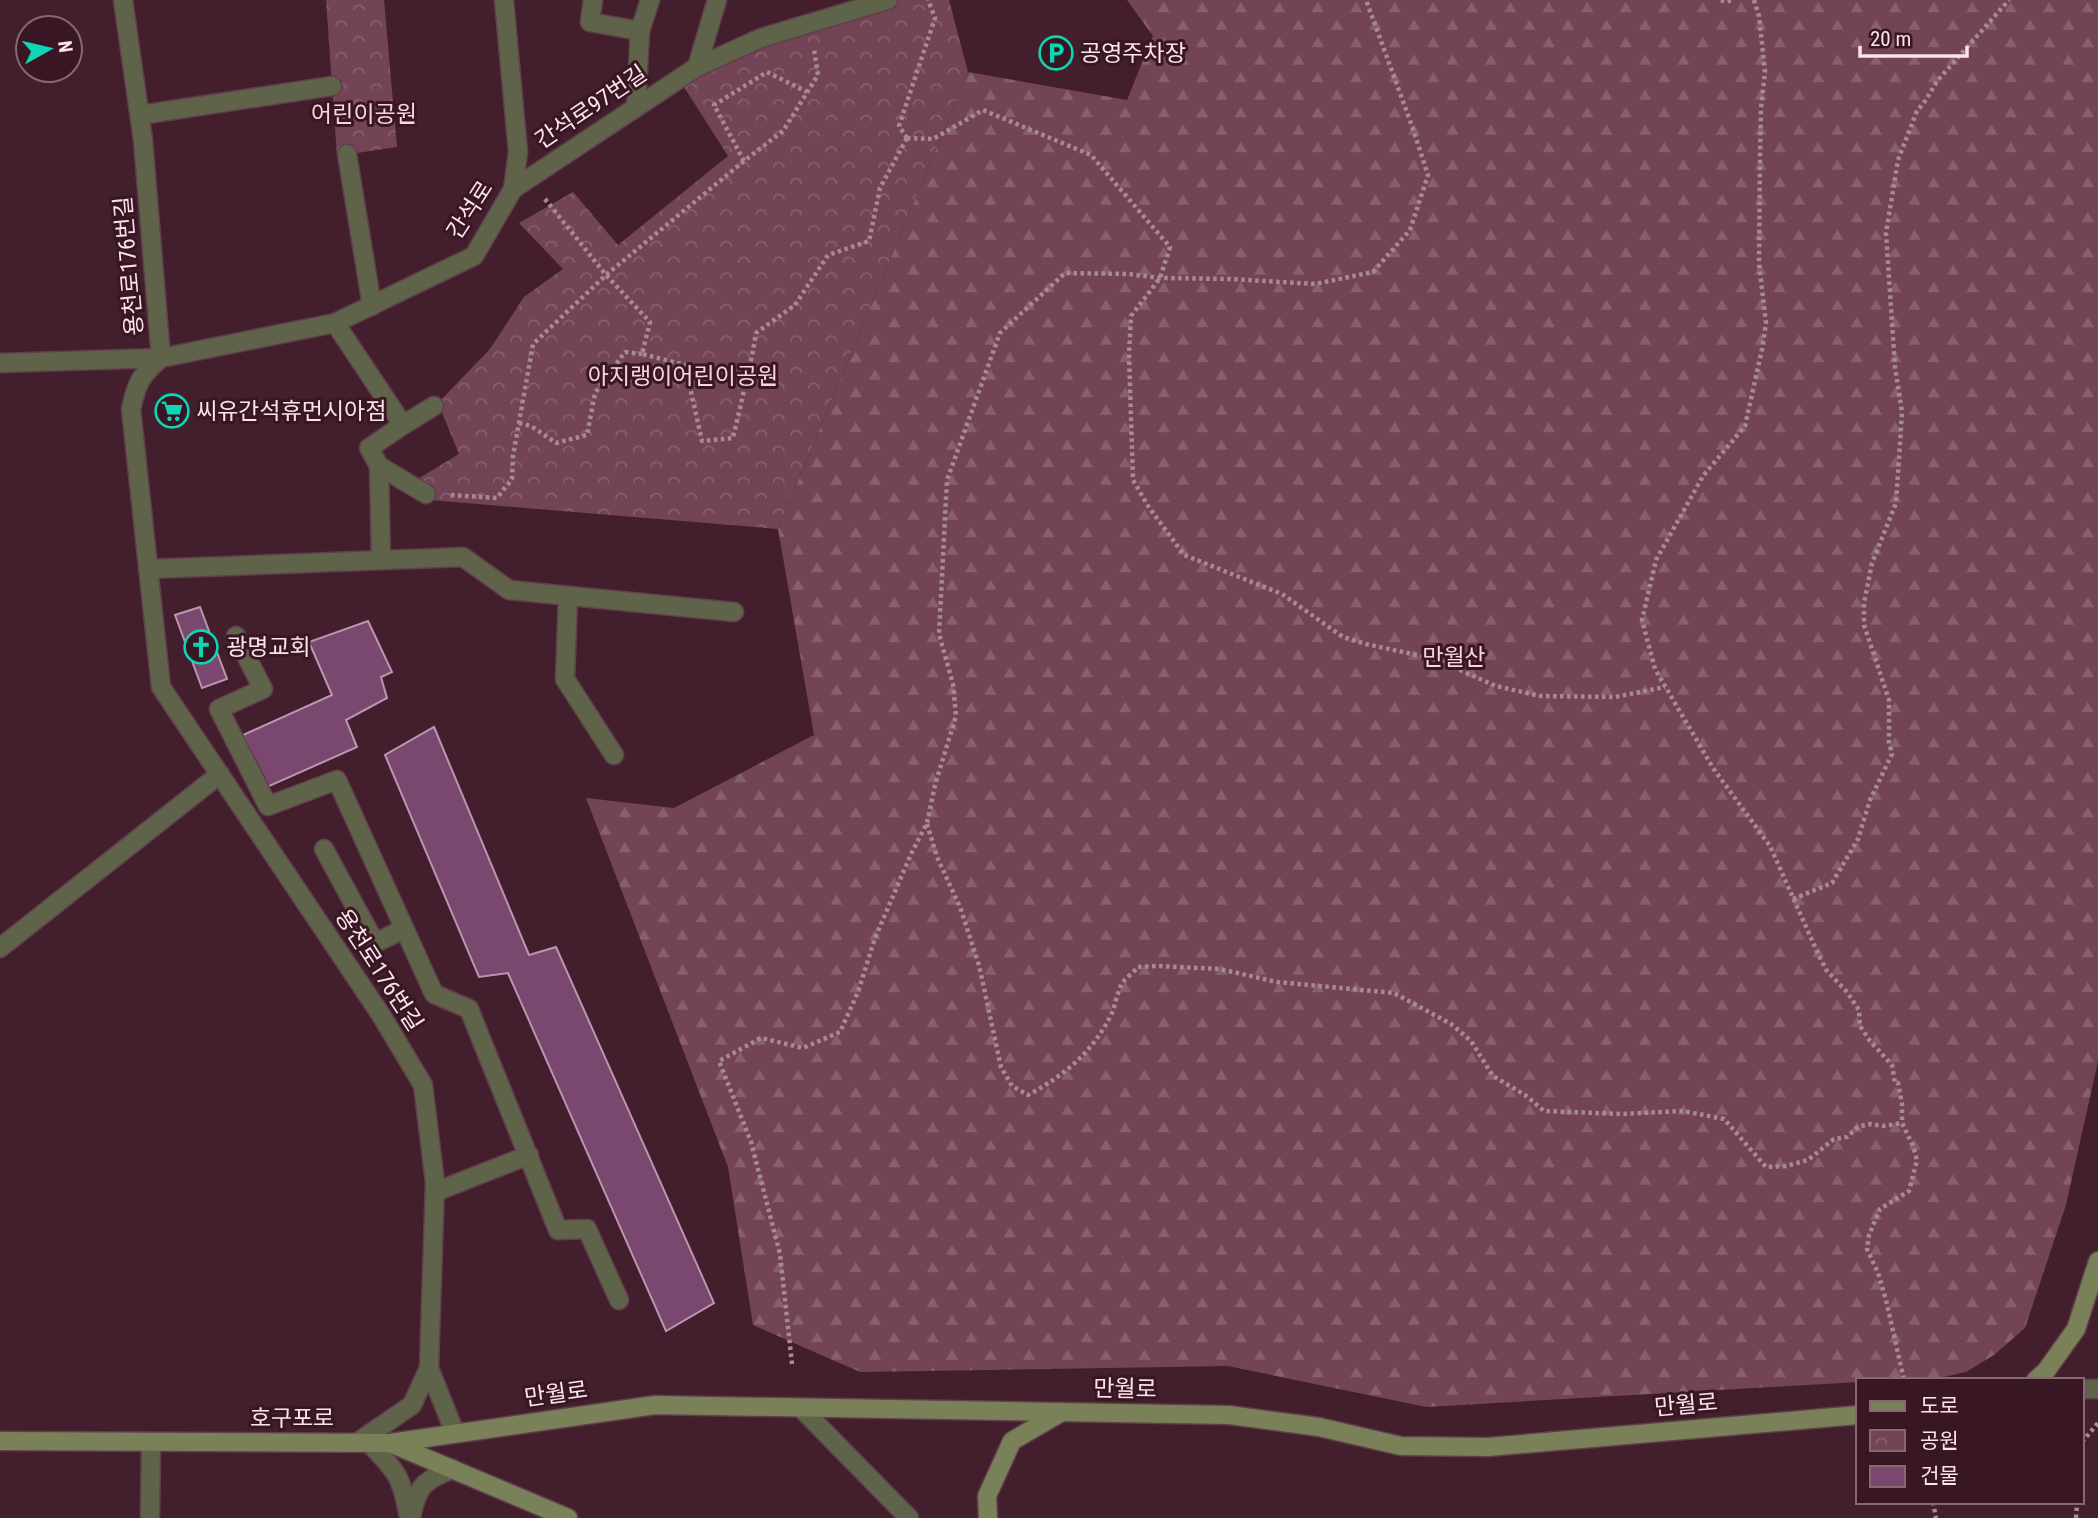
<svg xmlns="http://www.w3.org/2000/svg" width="2098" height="1518" font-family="'Roboto Condensed','Noto Sans KR',sans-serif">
<defs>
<pattern id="forest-firs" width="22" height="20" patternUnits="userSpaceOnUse" patternTransform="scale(1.75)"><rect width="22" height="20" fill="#724455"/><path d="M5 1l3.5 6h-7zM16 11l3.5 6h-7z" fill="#875f6e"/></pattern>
<pattern id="park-crowns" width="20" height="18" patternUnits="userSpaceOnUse" patternTransform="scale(1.75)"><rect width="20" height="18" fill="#724455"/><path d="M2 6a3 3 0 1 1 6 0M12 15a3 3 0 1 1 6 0" fill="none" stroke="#875f6e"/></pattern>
</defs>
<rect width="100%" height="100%" fill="#431f2d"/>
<!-- forest -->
<path fill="url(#forest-firs)" d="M1127,0H2098V1061L2066,1205L2025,1328L1994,1355L1966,1372L1931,1380H1858V1382L1426,1407L1228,1366L860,1372L753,1325L728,1167L586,798L674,808L814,735L778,529L968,72L1127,100L1153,36Z"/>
<!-- park -->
<g fill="url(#park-crowns)">
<path d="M326,0H384L397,147L337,156Z"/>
<path d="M873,0H949L968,72L778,529L430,500L416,480L459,454L438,403L490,349L524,297L563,269L519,223L573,192L618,245L728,156L684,87L761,38Z"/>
</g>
<!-- building -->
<g fill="#7a476e" stroke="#bb96b0" stroke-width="2">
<path d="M200,607L227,679L202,688L175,615Z"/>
<path d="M368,621L392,672L381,677L387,698L346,720L357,747L267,787L243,735L332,695L309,642Z"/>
<path d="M434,727L529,955L556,947L714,1303L666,1331L508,973L479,977L385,755Z"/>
</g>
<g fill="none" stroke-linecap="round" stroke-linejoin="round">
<defs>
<g id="lane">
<path d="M123,0L143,140L161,358"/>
<path d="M593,0L590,22L640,31"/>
<path d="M697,67L717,0"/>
<path d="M636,106L640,31L650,0"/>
<path d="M140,115L332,86"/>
<path d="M347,154L372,306"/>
<path d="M513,189L697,67L761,38L888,0"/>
<path d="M335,323L403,425L434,406"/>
<path d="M379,466L426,494"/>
<path d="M381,560L379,466L369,448L403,425"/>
<path d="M148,569L463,557L509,590L734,612"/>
<path d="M568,596L565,679L614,755"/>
<path d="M2082,1389H2098"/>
<path d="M455,1433L429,1368L435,1183L423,1085L381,1015L161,687L131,409C137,382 140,376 161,358L335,323L474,256L513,189L518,152L504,0"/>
<path d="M358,1442L412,1405L429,1368"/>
<path d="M368,1442C397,1471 402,1477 409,1518"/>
<path d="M411,1518C417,1487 423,1480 453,1469"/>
</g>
<g id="street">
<path d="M0,363L161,358"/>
<path d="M236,636L263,689L219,709L268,806L337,780L434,994L469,1009L558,1230L587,1229L619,1300"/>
<path d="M324,849L375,943L404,929"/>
<path d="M0,948L220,774"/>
<path d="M435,1192L529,1155"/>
<path d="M801,1408L909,1518"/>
<path d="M150,1518L151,1442"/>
</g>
<g id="secondary">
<path d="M2036,1380L2046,1371L2076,1329L2098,1261"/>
<path d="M0,1441L390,1443L568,1518"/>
<path d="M390,1443L655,1405L1229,1415L1319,1427L1401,1446L1488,1447L1858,1415"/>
<path d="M988,1518L987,1496L1012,1441L1062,1412"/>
</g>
</defs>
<!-- lane casing -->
<use href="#lane" stroke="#603e4b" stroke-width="21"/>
<!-- street casing -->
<use href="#street" stroke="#603e4b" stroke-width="21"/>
<!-- secondary casing -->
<use href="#secondary" stroke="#603e4b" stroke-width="21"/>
<!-- path -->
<g stroke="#a88a95" stroke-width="4.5" stroke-dasharray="3.5 3.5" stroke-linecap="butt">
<path d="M1721,0L1726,2L1731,0"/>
<path d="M1754,0L1759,16L1765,72L1761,108L1760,159L1759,264L1766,323L1762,349L1745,426L1703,476L1656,560L1642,620L1655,669L1713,768L1770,846L1819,956L1827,971L1847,992L1859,1010L1860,1026L1870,1041L1892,1065L1895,1083H1898L1902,1104V1123L1913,1146L1917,1160L1909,1191L1880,1209L1869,1235L1867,1249L1878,1273L1886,1300L1904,1380"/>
<path d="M907,138L933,139L983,110L1091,155L1170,247L1160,278L1131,316L1129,354L1133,480L1148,506L1184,555L1282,594L1343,637L1366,644L1435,659L1496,686L1540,696L1615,697L1665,687"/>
<path d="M907,138L899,126L935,18L928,0"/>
<path d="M744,161L714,105L767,72L807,92"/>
<path d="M545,199L606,275L650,322L642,354L685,365L702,441L733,438L752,356L756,333L795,305L828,255L869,241L880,188L907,138"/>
<path d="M519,423L531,426L556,443L587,435L595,393L625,352L642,354"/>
<path d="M451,495L497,498L512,479L513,456L533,344L606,275L744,161L783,131L818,75L814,49"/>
<path d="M927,824L937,857L960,907L979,965L1001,1067L1012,1086L1028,1095C1065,1075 1093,1052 1112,1013C1116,1003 1117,991 1123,982C1127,977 1134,972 1138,967L1157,966L1220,969L1277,982L1394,993L1451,1024L1471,1041L1493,1076L1525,1095L1544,1111L1621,1114L1683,1111L1724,1119L1766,1167L1786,1166L1808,1160L1834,1139L1847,1137L1858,1127L1870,1124L1884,1126L1902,1123"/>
<path d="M1793,899L1832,883L1858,839L1870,800L1892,754L1889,742V700L1864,625V603L1872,563L1896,503L1902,412L1895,367L1886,233L1898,160L1917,111L1926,100L1937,81L2009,0"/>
<path d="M792,1364L780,1254L751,1142L719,1061L761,1038L803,1048L840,1032L858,992L875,938L911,854L927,823L935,785L956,716L953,684L939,634L947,480L1000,333L1065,273L1129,274L1160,278L1230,279L1315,284L1373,272L1410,230L1428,175L1412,126L1366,0"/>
<path d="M2082,1442L2098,1423"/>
<path d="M1933,1502L1936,1518"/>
<path d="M2076,1518L2077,1502"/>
</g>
<!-- lane -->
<use href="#lane" stroke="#5e634a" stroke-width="18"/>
<!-- street -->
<use href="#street" stroke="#5e634a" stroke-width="18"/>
<!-- secondary -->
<use href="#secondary" stroke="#7a8158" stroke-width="18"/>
</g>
<!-- icons -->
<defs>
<symbol id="parking-ring" viewBox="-11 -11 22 22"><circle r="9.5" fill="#381623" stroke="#0ed5b4" stroke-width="1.5"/><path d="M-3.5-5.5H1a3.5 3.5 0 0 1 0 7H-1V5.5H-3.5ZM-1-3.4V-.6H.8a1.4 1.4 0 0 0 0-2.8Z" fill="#0ed5b4"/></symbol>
<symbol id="supermarket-ring" viewBox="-11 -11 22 22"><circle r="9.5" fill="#381623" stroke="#0ed5b4" stroke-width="1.5"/><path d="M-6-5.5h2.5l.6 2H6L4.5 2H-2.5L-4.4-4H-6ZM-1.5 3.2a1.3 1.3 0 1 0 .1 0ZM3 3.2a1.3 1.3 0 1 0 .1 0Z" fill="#0ed5b4"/></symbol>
<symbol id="church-ring" viewBox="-11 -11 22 22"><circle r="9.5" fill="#381623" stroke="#0ed5b4" stroke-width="1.5"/><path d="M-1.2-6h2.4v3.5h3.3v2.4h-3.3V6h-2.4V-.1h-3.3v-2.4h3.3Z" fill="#0ed5b4"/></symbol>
</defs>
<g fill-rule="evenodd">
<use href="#parking-ring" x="1037" y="34" width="38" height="38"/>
<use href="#supermarket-ring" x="153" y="392" width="38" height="38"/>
<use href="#church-ring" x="182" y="628" width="38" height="38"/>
</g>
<g text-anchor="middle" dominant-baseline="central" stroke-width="6" stroke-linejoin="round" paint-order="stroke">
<!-- poi labels -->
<g font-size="23" fill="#fbe3ea" stroke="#381623" text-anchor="start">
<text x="1080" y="53">공영주차장</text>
<text x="196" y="411">씨유간석휴먼시아점</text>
<text x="226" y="647">광명교회</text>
</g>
<!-- street labels -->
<g font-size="23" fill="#fbe3ea" stroke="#381623">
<text transform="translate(591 107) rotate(-34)">간석로97번길</text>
<text transform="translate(470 210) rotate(-57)">간석로</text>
<text transform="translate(129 266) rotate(-95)">용천로176번길</text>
<text transform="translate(379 970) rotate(57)">용천로176번길</text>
<text transform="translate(1125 1389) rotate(1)">만월로</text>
<text transform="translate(556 1394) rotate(-8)">만월로</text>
<text transform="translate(1686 1405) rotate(-5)">만월로</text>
<text x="292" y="1418">호구포로</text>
</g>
<!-- park labels -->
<g font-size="23" fill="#fad3df" stroke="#381623">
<text x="364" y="114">어린이공원</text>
<text x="683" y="376">아지랭이어린이공원</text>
<text x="1454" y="657">만월산</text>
</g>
</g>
<!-- legend -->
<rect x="1856" y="1378" width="228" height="126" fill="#381623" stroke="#866873" stroke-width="2"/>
<rect x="1870" y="1401" width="35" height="10" fill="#7a8158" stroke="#866873" stroke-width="2"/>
<text x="1920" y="1413" font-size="21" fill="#fbe3ea">도로</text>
<rect x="1870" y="1430" width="35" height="21" fill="url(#park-crowns)" stroke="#866873" stroke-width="2"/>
<text x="1920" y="1448" font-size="21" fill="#fbe3ea">공원</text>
<rect x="1870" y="1466" width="35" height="21" fill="#7a476e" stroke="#866873" stroke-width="2"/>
<text x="1920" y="1483" font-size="21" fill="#fbe3ea">건물</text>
<!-- north arrow -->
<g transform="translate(49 49) rotate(82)"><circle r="33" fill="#381623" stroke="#866873" stroke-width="2"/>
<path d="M0-5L12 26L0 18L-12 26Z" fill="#0ed5b4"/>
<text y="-10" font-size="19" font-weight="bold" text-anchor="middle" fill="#fbe3ea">N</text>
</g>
<!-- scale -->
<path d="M1860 46v10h107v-10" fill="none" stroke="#fbe3ea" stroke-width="3.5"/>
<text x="1870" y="46" font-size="21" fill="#fbe3ea" stroke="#381623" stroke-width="5" paint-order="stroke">20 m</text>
</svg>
